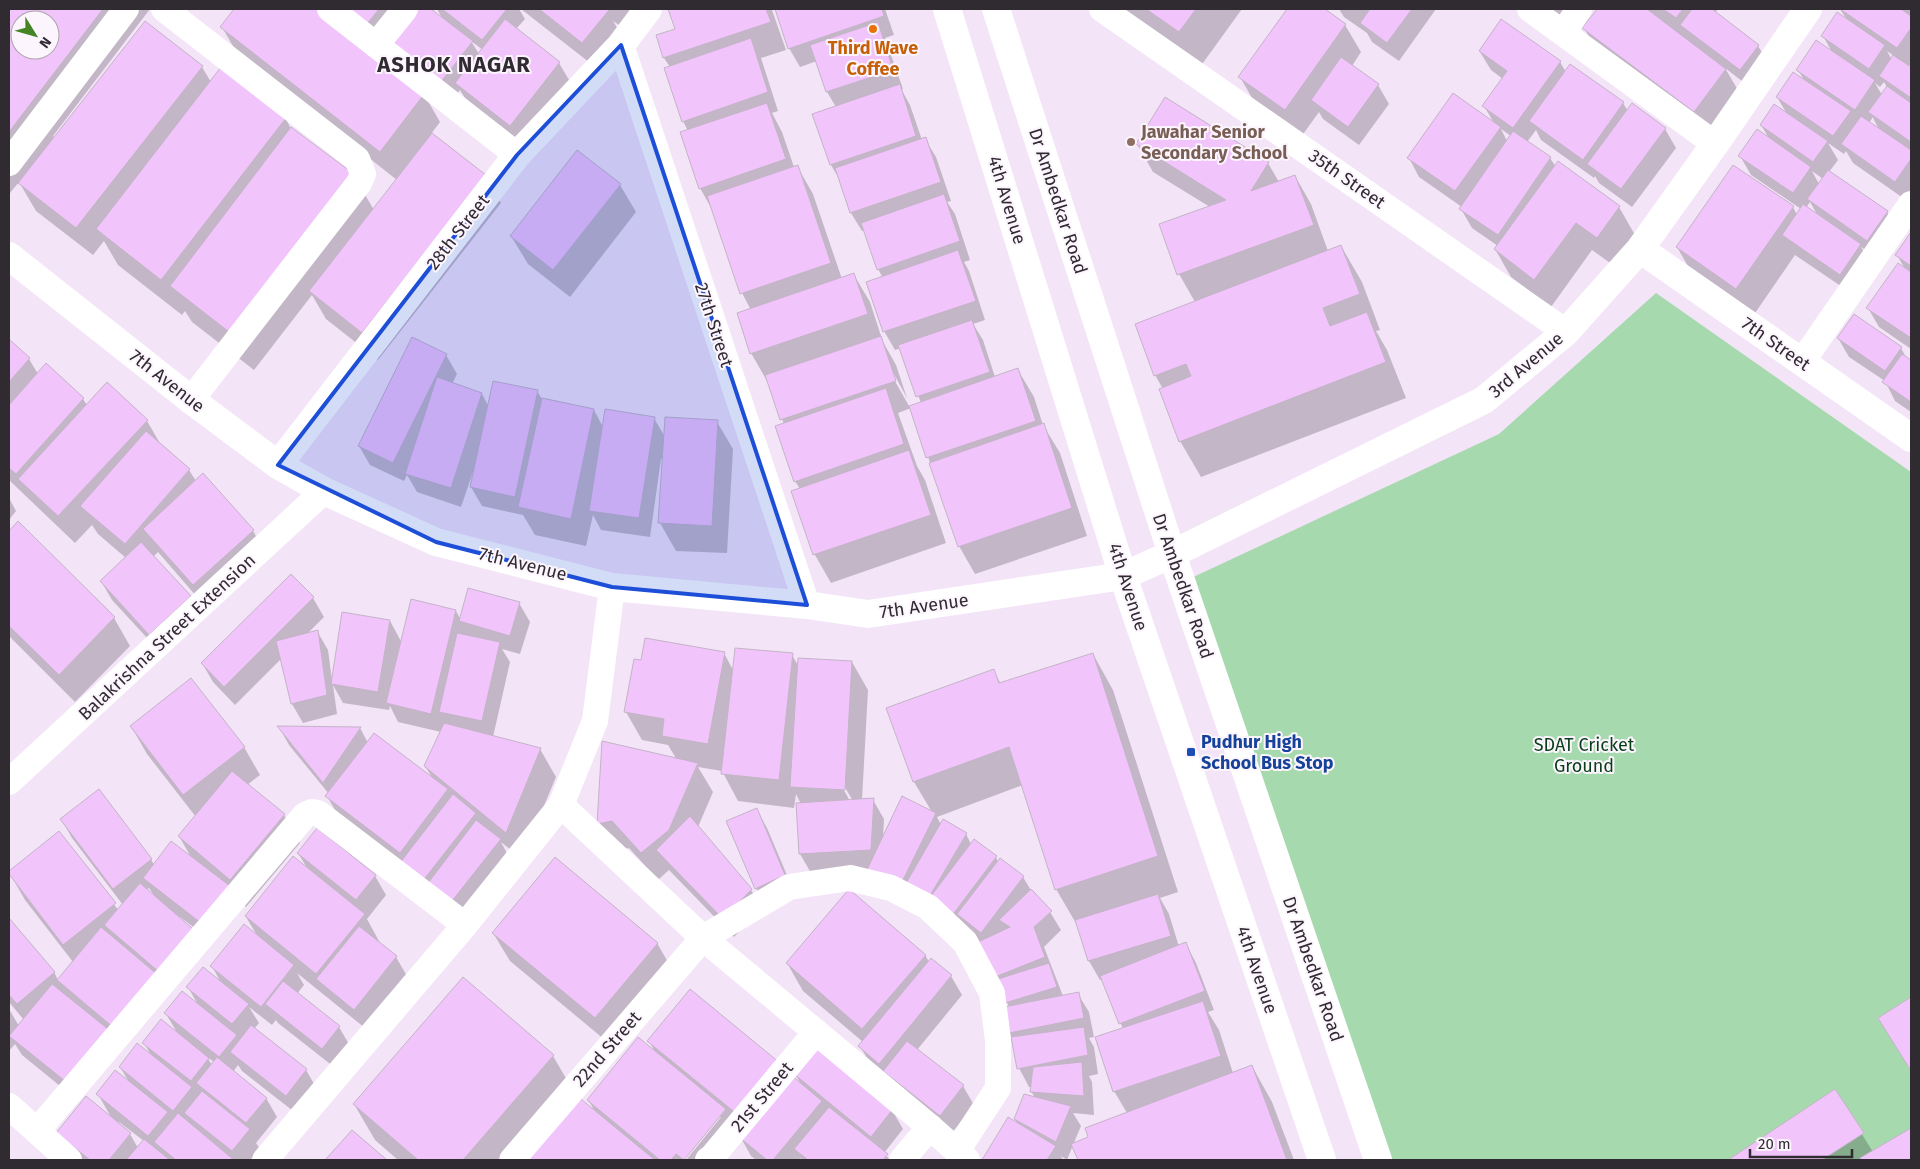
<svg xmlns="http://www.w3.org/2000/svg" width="1920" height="1169" font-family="'Fira Sans',sans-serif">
<rect width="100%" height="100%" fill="#f4e4f8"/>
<!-- green -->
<path fill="#a7d9ae" d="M1656,293L1911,472V1138L1878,1160H1383L1172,587L1499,434Z"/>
<!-- shadow -->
<g fill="#0003" fill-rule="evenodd">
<path d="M9,9H150L53,136L55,138L202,67L211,82L286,119L291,129L354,176L374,210L397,180L238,55L222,27L236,9H316L424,94L440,122L431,134L485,175L501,203L378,360L326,319L312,295L254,370L192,322L185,311L182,315L118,265L104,241L93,255L36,211L19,182L10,193L9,192ZM20,20H50V50H20Z"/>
<path d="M337,9H401L379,42Z"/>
<path d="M415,9H429L443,20L437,9H519L525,19L516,29L559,63L575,90L526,153L473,111L460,90L451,101L400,61ZM471,41L483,50L479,54Z"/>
<path d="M521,9H637L622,27L613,21L624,39L599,70Z"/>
<path d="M674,9H776L772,10L786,50L761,58L778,111L772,113L782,132L794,167L797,166L813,194L842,279L854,275L870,302L883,342L896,365L907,398L894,374L892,376L909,406L921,403L901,348L895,350L884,331L883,278L878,269L865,230L862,231L851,213L841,182L831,165L836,107L827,92L817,61L800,67L789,48L776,9H885L894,35L885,38L903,89H901L910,105L922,140L925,139L936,157L951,201L947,202L955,214L970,260L964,262L969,271L985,320L973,324L983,340L995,377L1018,370L1034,397L1043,425L1060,453L1087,536L975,574L959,546L911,408L898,413L917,466L925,480L946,543L831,583L815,555L793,492L800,489L795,481L784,424L767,381L751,353V310L742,293L714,213L700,188L688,131L683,121L670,67L664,58L657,36L676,30L670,10Z"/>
<path d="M1119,9H1242L1200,67Z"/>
<path d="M1288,9H1323L1345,25L1361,52L1352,66L1378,85L1389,104L1359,145L1323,119L1319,112L1301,137L1256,105L1240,77Z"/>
<path d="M1339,9H1436L1399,61L1372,42L1367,33L1344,17Z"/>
<path d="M1543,9H1587L1572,29Z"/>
<path d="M1599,9H1718L1715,13L1758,46L1769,64L1751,88L1725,68L1742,97L1710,139L1600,56L1584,28Z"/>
<path d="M1840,9H1911V63L1908,67L1911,69V193L1906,200L1853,163L1846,151L1844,154L1828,143L1838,160L1829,172L1887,212L1898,231L1879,259L1861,247L1871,264L1851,293L1795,255L1753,316L1693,275L1677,247L1793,207L1797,215L1801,209L1751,175L1740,156L1770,140L1761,125L1787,114L1777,97L1804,80L1798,70L1832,52L1823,36L1847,20ZM1887,51L1894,56L1892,60ZM1884,82L1887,87L1882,95L1875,83L1880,87ZM1873,117L1874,120L1880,131L1869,123ZM1812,171L1823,179L1819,184ZM1810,202L1818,216L1806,208Z"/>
<path d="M1480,52L1560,62L1566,72L1623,103L1628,111L1665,129L1676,148L1632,207L1599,183L1595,176L1594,178L1541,140L1536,130L1527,142L1550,158L1556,167L1619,207L1635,235L1613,265L1592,250L1551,307L1511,277L1495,249L1498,246L1472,228L1461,209L1462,207L1419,177L1409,158L1494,123L1484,106L1503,79L1491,70ZM1501,129L1511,136L1507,141Z"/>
<path d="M1137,144L1268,163L1279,182L1295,176L1311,204L1328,251L1341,246L1362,282L1380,330L1376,331L1387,350L1406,398L1201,477L1180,441L1163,389L1155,375L1195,302L1179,274L1210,207L1153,172Z"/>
<path d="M620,185L636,212L570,297L528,264L511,236Z"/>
<path d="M1911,234V349L1879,327L1868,308L1905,269L1897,255Z"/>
<path d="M1838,338L1901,348L1907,359L1911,362V412L1895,401L1885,381L1849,357Z"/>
<path d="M9,340L29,359L38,374L83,399L87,405L147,421L161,445L189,470L196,481L253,531L269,558L210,612L158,552L153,557L161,653L112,600L101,581L126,558L98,534L92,525L75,543L9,480Z"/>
<path d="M446,355L457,374L452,384L482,394L489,407L537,391L542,399L594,410L603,427L654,418L665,437L717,422L733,449L727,553L676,551L660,523L663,459H661L650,537L601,530L593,515L586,546L535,535L523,515L482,506L471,487L474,473L473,472L461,507L417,492L407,475L404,481L370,465L359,446Z"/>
<path d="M9,498L16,511L9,520Z"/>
<path d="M18,523L114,618L130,646L75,702L9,636V532Z"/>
<path d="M291,576L313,598L324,617L307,634L317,631L328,650L332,680L390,621L402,643L456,611L461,620L519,603L530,622L520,654L502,649L510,662L493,737L540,749L556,777L522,859L501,842L510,859L463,919L343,824L327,796L329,794L289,745L279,727L360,728L368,743L433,779L425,766L441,732L398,722L390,706L389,710L343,703L333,685L337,714L303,723L292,704L281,659L235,705L213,682L202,663Z"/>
<path d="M724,653L733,670L792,655L799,667L852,662L868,690L862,800H873L884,819L883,838L932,812L914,782L888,709L993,670L1001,684L1093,654L1113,690L1178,892L1160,898L1169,914L1179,947L1186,944L1196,963L1214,1010L1208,1012L1219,1030L1233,1073L1252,1066L1272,1102L1294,1160H1079L1073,1145L1067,1160L1061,1156L1063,1160H983L1008,1119L1018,1125L1015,1119L1035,1098L1031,1091L1032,1087H1029L1019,1068L1010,1033L1009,1007L981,942L969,933L940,919L811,873L800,854L801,804L796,794L794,808L738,801L722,771L698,767L713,792L698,827L751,890L762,908L734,937L669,870L658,880L629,848L615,852L599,824L677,760L668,745L642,740L626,712L642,662ZM843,784L853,801H850L841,785ZM1023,785L1056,889L1077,925L1078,924L1089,961L1100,980L1103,979L1123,1029L1114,1091L1127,1113L1090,1138L1073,1145L1081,1126L1073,1113L1094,1115L1092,1082L1089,1076L1098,1074L1094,1047L1089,1038L1094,1037L1089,1012L1078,994L1063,996L1044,947L1061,930L1050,912L1032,892L1023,877L1000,860L998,862L996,857L971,844L966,834L941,825L937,817Z"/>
<path d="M131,726L244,747L260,775L247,785L284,815L300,843L246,907L236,898L212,941L180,917L179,918L192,930L76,1099L22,1055L15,1044L9,1051V1009L19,1026L24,1020L9,1002V920L54,972L58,980L73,962L25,900L9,872L59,833L119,911L123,905L72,838L61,819L151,859L154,865L192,859L179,836L196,817L147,754ZM149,888L155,897L146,890Z"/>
<path d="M756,809L767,828L795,894L766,907L756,888Z"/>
<path d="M298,853L375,876L386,895L367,919L380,943L379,944L396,957L407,976L365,1028L297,973L304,985L297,994L339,1027L350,1046L334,1067L278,1023L276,1020L272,1025L249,1007L259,1023L254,1029L306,1070L317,1089L297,1114L242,1071L238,1065L233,1072L266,1098L277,1117L256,1143L260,1149L250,1160H78L68,1152L112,1119L98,1094L129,1082L120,1067L152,1057L144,1043L178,1034L166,1014L198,1005L188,987L221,983L212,966L258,937L246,917L307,868ZM207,1057L214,1062L212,1065ZM119,1122L144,1141L138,1148L130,1134L118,1124Z"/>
<path d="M493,933L657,943L673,971L611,1045L510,961Z"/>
<path d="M925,955L929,962L951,976L962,995L917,1050L963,1086L974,1105L951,1134L871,1065L860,1046L863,1042L803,991L787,963Z"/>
<path d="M1911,999V1070L1880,1018Z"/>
<path d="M649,1041L802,1086L795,1074L892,1110L903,1129L884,1153L890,1160H802L801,1158L799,1160H756L751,1156L741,1138L722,1160H686L721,1117H718L682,1160H528L595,1112L589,1101L655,1052Z"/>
<path d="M553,1056L574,1092L514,1160H398L375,1140L354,1104Z"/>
<path d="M1835,1091L1873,1152L1911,1129V1160H1730Z"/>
<path d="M352,1131L385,1160H327Z"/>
</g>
<!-- building -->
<g fill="#f2c4fc" stroke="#c3b4c6" fill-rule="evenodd">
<path d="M9,9H103L9,132ZM20,20H50V50H20Z"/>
<path d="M234,9H318L425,93L380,152L220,27Z"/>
<path d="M348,9H379L367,24Z"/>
<path d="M413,9H431L473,41L440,83L387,42Z"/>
<path d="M442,9H507L482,40Z"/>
<path d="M539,9H607L609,10L582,43Z"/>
<path d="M668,9H766L771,22L663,58L656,35L675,29Z"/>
<path d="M775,9H882L884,16L788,49Z"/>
<path d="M1146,9H1196L1179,32Z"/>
<path d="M1287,9H1325L1346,24L1285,110L1238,77Z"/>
<path d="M1370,9H1412L1387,43L1360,23Z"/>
<path d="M1597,9H1647L1726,69L1694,112L1582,28Z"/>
<path d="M1663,9H1683L1676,18Z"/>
<path d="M1692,9H1712L1759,45L1740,70L1680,25Z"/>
<path d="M1840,9H1901L1911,16V28L1897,48Z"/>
<path d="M1837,12L1885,45L1869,69L1821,36Z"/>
<path d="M505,19L560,62L510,126L455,83Z"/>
<path d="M1501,19L1561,61L1513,128L1482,106L1507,71L1479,51Z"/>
<path d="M145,21L203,66L76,228L18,183Z"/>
<path d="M878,22L893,70L826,92L810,45Z"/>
<path d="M751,38L768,92L682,122L664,68Z"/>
<path d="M1816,40L1875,80L1855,110L1796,70Z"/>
<path d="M1893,55L1911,67V98L1879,76Z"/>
<path d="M1341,57L1379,84L1348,127L1311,100Z"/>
<path d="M1570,64L1624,102L1583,160L1529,121Z"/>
<path d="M221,67L286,118L161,280L96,229Z"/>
<path d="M1793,72L1851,111L1833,136L1776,97Z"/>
<path d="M900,84L916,136L830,165L812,114Z"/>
<path d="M1887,86L1911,103V142L1868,112Z"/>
<path d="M1453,93L1501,127L1455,191L1407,158Z"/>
<path d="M1165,97L1269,162L1251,191L1295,175L1314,225L1177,275L1159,224L1226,200L1136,144Z"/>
<path d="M767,103L786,159L699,189L680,132Z"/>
<path d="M1632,103L1666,128L1621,189L1587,164Z"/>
<path d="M1774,104L1828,141L1813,162L1760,125Z"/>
<path d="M1861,116L1911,150V159L1895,182L1841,144Z"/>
<path d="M291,127L355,175L233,335L170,286Z"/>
<path d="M1757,129L1811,167L1793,193L1738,156Z"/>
<path d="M1513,131L1551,157L1498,235L1459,209Z"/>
<path d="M432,133L486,175L362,333L309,291Z"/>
<path d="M926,137L941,182L850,213L835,168Z"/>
<path d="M577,150L621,184L553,270L510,236Z"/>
<path d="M1558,161L1620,206L1597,238L1576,223L1534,280L1494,249Z"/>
<path d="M798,165L831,263L740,294L707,196Z"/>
<path d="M1733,165L1794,206L1736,289L1676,247Z"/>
<path d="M1828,170L1888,211L1867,241L1807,199Z"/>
<path d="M944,194L960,241L877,270L861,223Z"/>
<path d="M1803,204L1861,244L1840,275L1782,235Z"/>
<path d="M1911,232V266L1895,255Z"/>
<path d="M1341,245L1360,294L1323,308L1330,326L1367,312L1386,362L1179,442L1159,389L1191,376L1186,364L1154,376L1135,324Z"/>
<path d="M958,250L976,301L883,332L866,282Z"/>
<path d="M1898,263L1911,272V338L1866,308Z"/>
<path d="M854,273L868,314L750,354L737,313Z"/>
<path d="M1854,314L1902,347L1885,371L1837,338Z"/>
<path d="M972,320L990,372L916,397L898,345Z"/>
<path d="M881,336L896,381L780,420L765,375Z"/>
<path d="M412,337L447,354L393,463L358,446Z"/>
<path d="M9,339L30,358L9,382Z"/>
<path d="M1902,354L1911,360V402L1882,382Z"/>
<path d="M46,363L84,398L16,474L9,468V405Z"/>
<path d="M1018,368L1036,421L926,458L909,406Z"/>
<path d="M437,377L482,393L451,488L405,474Z"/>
<path d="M493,381L538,390L515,497L470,487Z"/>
<path d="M107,382L148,420L58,516L18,479Z"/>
<path d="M886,388L904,444L794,482L775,426Z"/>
<path d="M542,398L594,409L571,519L518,507Z"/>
<path d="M605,409L655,417L639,518L589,511Z"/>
<path d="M665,417L718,420L712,526L658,523Z"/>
<path d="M1044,423L1072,508L958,547L929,463Z"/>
<path d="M146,431L190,469L125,544L80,506Z"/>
<path d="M909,450L931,515L813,555L791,491Z"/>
<path d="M203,473L254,530L193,585L143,529Z"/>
<path d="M18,521L115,617L59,675L9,626V531Z"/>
<path d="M141,542L191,596L149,635L100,581Z"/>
<path d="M291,574L314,597L224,687L201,663Z"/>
<path d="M468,588L520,602L510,636L459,621Z"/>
<path d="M411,599L456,610L431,714L386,703Z"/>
<path d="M342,612L390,620L378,692L331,684Z"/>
<path d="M318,630L327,695L291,704L276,641Z"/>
<path d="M457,633L500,642L482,721L439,712Z"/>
<path d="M645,638L725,652L708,744L662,736L664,719L624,712L634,659L641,660Z"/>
<path d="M735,648L793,653L779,780L721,774Z"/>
<path d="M1093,653L1158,856L1055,890L1009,747L913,782L886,708L994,669L999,683Z"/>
<path d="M798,658L852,661L845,790L790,787Z"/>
<path d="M191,678L245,747L183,795L130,726Z"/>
<path d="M444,723L541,748L506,833L424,766Z"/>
<path d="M277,726L361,727L323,783Z"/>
<path d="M374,733L448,789L400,853L325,796Z"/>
<path d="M602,741L698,763L669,830L641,853L612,821L597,824Z"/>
<path d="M232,771L285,814L230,880L178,836Z"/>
<path d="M99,789L152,859L113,889L60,819Z"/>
<path d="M453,794L476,813L422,882L399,864Z"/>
<path d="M902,796L936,813L900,886L864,876Z"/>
<path d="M874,798L871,850L799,854L796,803Z"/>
<path d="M757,808L785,875L755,889L726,821Z"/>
<path d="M690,816L752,889L723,919L656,850Z"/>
<path d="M943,819L967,833L928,899L905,885Z"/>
<path d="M476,820L501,839L452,901L428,883Z"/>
<path d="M317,828L376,875L356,900L297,853Z"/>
<path d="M59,831L116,903L63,945L9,874V871Z"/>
<path d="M974,839L997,856L951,917L928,900Z"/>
<path d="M171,841L230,886L201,923L143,878Z"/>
<path d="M293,856L365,914L316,974L245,916Z"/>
<path d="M555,857L658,943L595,1018L492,933Z"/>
<path d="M1000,858L1024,876L981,933L957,914Z"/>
<path d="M140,883L193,929L158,971L104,925Z"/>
<path d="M849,889L926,955L862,1029L786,963Z"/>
<path d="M1031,889L1052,911L1034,927L1045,957L990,979L976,943L1010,927L999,920Z"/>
<path d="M1158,894L1171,936L1088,961L1075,920Z"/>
<path d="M9,918L55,972L17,1004L9,995Z"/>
<path d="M244,924L294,965L261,1007L210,966Z"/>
<path d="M359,926L397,956L354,1010L316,979Z"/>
<path d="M101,927L158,975L114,1028L57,980Z"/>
<path d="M1186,942L1205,991L1119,1024L1100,976Z"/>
<path d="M931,958L952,975L879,1064L858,1046Z"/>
<path d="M1049,963L1057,987L1005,1003L998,979Z"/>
<path d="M203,967L249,1004L232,1024L186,987Z"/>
<path d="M463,977L554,1055L463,1160H418L353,1104Z"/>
<path d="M283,981L340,1026L322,1049L265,1004Z"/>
<path d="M52,984L108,1029L65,1081L9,1036Z"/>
<path d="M690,989L780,1063L738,1115L647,1041Z"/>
<path d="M182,991L237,1035L219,1057L164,1013Z"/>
<path d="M1079,992L1084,1018L1009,1033L1004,1007Z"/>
<path d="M1911,997V1071L1878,1018Z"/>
<path d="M1203,1001L1221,1056L1113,1092L1095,1037Z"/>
<path d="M161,1019L209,1058L191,1081L142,1043Z"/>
<path d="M251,1025L307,1069L286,1096L230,1052Z"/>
<path d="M1084,1027L1088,1055L1017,1069L1011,1037Z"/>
<path d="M638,1037L726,1109L684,1160L676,1154L671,1160H660L587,1100Z"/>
<path d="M907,1041L964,1085L940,1116L883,1071Z"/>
<path d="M137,1043L192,1087L173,1111L119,1067Z"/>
<path d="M816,1046L893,1109L871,1137L794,1074Z"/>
<path d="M217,1057L267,1098L246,1123L196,1083Z"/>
<path d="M1082,1062L1084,1096L1030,1092L1033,1067Z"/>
<path d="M1252,1065L1287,1160H1078L1071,1144L1088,1137L1085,1128Z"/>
<path d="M115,1070L168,1112L148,1136L96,1094Z"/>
<path d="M790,1074L822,1101L773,1160H767L739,1137Z"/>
<path d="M1835,1089L1864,1133L1822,1160H1728Z"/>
<path d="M202,1091L250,1129L232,1151L184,1113Z"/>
<path d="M1024,1094L1071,1106L1056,1142L1014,1119Z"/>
<path d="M576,1095L655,1160H528Z"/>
<path d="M86,1096L131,1133L109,1160H90L56,1133Z"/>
<path d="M829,1107L888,1154L883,1160H808L794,1149Z"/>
<path d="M178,1113L234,1160H176L154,1142Z"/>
<path d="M1008,1117L1056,1146L1047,1160H982Z"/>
<path d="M1911,1128V1160H1861L1860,1158Z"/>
<path d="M352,1130L387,1160H325Z"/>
<path d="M144,1139L170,1160H126Z"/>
</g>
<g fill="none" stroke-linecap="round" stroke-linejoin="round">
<!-- street -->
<g stroke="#fff" stroke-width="26">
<path d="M164,9L357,159L363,174L359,183L191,400"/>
<path d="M330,9L517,155"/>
<path d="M1102,9L1566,332"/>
<path d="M1530,9L1715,144"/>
<path d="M1563,33L1579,9"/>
<path d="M376,45L405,9"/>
<path d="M621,45L807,605"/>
<path d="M9,163L126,9"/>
<path d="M1802,362L1911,204"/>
<path d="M9,782L324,491"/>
<path d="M561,805L703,938L930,1127L967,1160"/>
<path d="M9,1106L69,1160"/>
<path d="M37,1131L305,815L312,812L318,813L465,925"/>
<path d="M265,1160L465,925L561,805L595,721L612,587"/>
<path d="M512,1160L703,938L789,887L850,878L891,888L928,907L965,942L992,993L998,1040V1088L957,1151"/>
<path d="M708,1160L712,1157L816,1032"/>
<path d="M902,1160L930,1127"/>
</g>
<!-- secondary -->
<g stroke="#fff" stroke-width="28">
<path d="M947,9L1123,576L1322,1160"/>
<path d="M996,9L1172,554L1378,1160"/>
<path d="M1640,249L1911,438"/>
<path d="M9,256L191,400L278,465L324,491L436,542L612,587L807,605L868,614L1123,576L1172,554L1484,400L1566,332L1640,249L1715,144L1808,9"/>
<path d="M278,465L517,155L621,45L648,9"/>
</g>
</g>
<!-- marked area -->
<path fill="#1d4ed8" fill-opacity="0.2" stroke="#1d4ed8" stroke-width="4" stroke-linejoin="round" d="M621,45L807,605L612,587L436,542L278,465L517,155Z"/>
<!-- markers -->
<circle fill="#e8710a" stroke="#fcf5fd" stroke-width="2" cx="873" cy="29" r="5"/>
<circle fill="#8d6e63" stroke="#fcf5fd" stroke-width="2" cx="1131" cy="142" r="5"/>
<rect fill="#1a4fb4" stroke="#fcf5fd" stroke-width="2" x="1186" y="747" width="10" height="10" rx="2.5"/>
<g text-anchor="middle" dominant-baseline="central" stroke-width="4" stroke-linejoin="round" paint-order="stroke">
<!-- food labels -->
<g font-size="18" font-weight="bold" fill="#c56008" stroke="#fcf5fd">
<text x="873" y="48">Third Wave<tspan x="873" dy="21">Coffee</tspan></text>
</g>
<!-- education labels -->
<g font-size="18" font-weight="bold" fill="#785e54" stroke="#fcf5fd" text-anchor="start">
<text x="1141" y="132">Jawahar Senior<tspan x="1141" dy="21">Secondary School</tspan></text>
</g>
<!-- street labels -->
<g font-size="18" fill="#302a31" stroke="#fcf5fd">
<text transform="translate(1347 179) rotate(35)">35th Street</text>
<text transform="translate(1007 200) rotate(73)">4th Avenue</text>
<text transform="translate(1058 201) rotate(72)">Dr Ambedkar Road</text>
<text transform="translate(458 232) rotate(-52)">28th Street</text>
<text transform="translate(714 325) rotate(72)">27th Street</text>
<text transform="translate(1776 344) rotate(35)">7th Street</text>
<text transform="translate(1526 365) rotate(-40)">3rd Avenue</text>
<text transform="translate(167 381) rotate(38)">7th Avenue</text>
<text transform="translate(523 564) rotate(14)">7th Avenue</text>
<text transform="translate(1183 586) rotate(71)">Dr Ambedkar Road</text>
<text transform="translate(1128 587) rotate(72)">4th Avenue</text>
<text transform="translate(924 606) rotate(-8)">7th Avenue</text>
<text transform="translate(167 637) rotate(-43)">Balakrishna Street Extension</text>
<text transform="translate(1313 969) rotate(71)">Dr Ambedkar Road</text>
<text transform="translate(1257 970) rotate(71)">4th Avenue</text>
<text transform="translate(607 1049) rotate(-49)">22nd Street</text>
<text transform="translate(762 1097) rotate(-50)">21st Street</text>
</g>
<!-- transit labels -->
<g font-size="18" font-weight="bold" fill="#164399" stroke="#fcf5fd" text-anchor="start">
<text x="1201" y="742">Pudhur High<tspan x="1201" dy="21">School Bus Stop</tspan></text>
</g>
<!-- park labels -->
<g font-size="18" fill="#073e18" stroke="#fcf5fd">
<text x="1584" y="745">SDAT Cricket<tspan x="1584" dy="21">Ground</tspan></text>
</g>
<!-- district labels -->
<g font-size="22" font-weight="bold" letter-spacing="1" fill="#302a31" stroke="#fcf5fd">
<text x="454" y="64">ASHOK NAGAR</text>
</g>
</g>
<!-- border -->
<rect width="1920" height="1169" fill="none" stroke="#302a31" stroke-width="20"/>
<!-- north arrow -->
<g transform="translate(35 35) rotate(127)"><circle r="24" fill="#fcf5fd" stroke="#aaa4ab"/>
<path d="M0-4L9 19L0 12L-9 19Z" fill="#448424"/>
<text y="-8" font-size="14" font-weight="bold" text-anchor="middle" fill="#302a31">N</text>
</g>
<!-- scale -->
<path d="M1750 1149v8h102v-8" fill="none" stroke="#302a31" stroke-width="2.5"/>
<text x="1758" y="1149" font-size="15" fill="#302a31" stroke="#fcf5fd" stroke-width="4" paint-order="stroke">20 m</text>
</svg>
